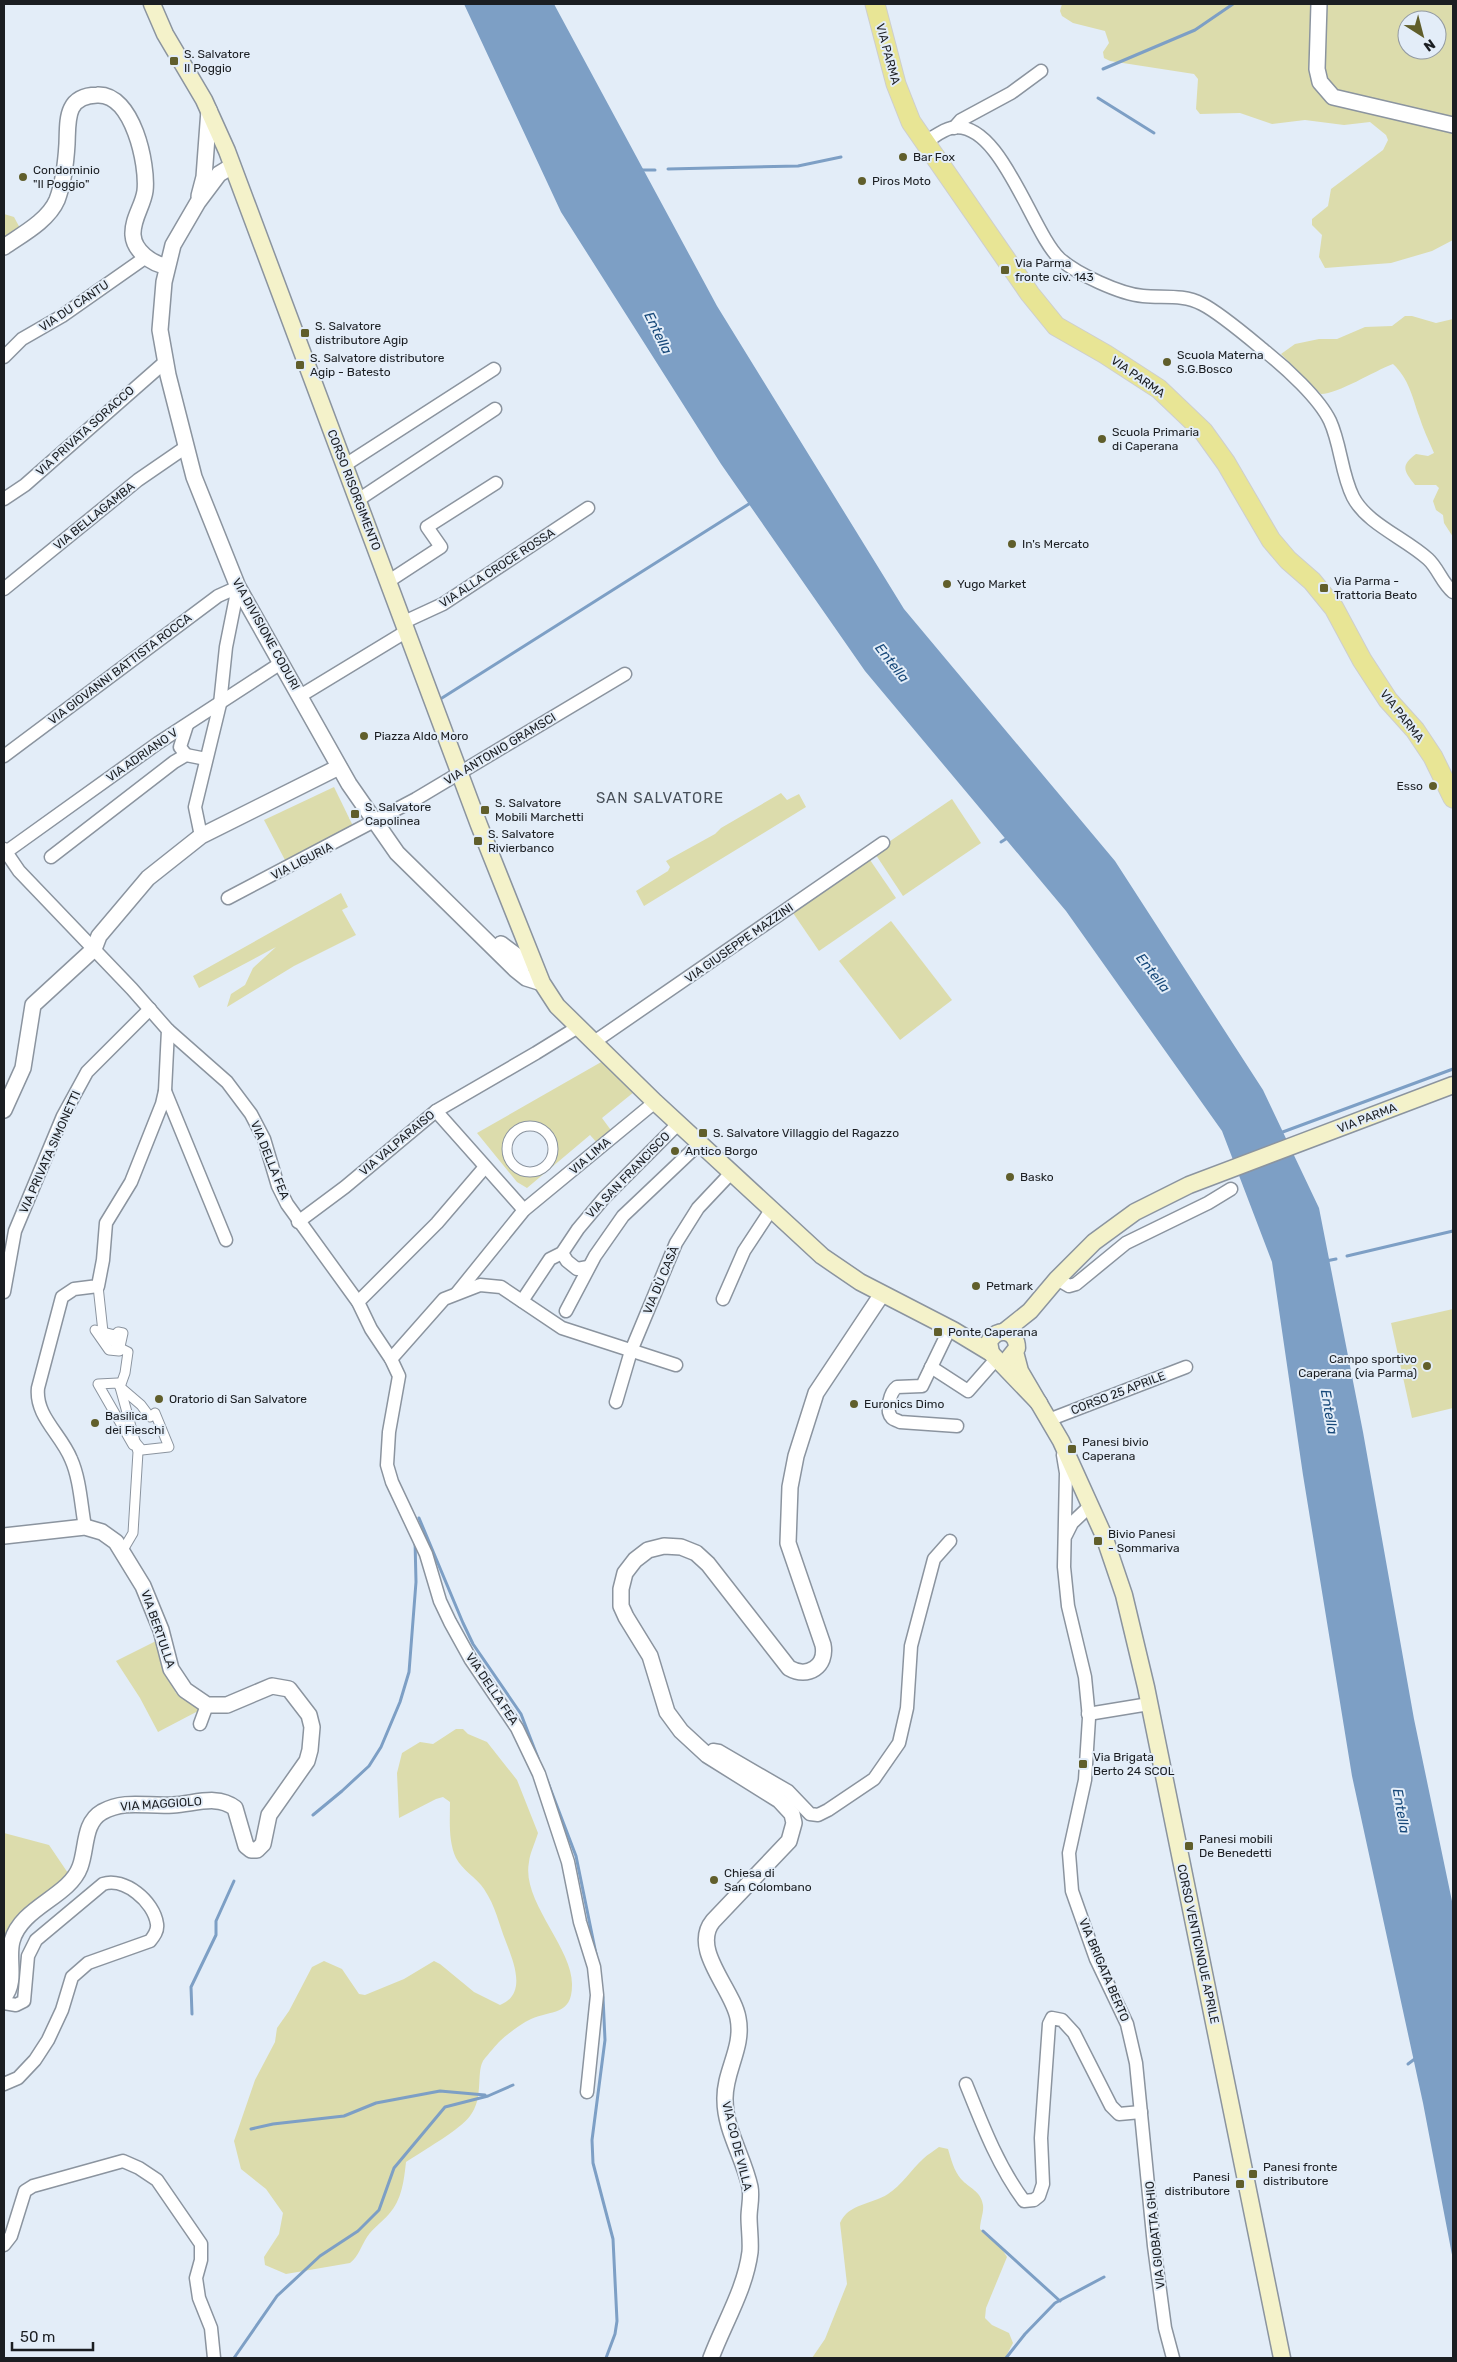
<svg xmlns="http://www.w3.org/2000/svg" width="1457" height="2362" font-family="Rubik,sans-serif">
<rect width="100%" height="100%" fill="#e3edf8"/>
<!-- green -->
<g fill="#dcdcac" fill-rule="evenodd">
<path d="M1062,4H1453V240L1432,251L1391,263L1325,268L1319,257L1322,235L1312,225V219L1328,206L1331,189L1383,150L1388,140L1386,135L1370,122L1344,125L1305,120L1272,124L1240,113L1200,114L1196,109L1198,79L1194,74L1110,61L1104,58L1103,52L1109,43L1105,31L1073,23L1062,16L1060,11ZM1407,20H1437V50H1407Z"/>
<path d="M4,214L14,217L21,230L4,243Z"/>
<path d="M1405,316H1412L1436,323L1453,319V537L1444,523L1443,515L1436,510L1433,501L1439,488L1436,485H1415C1404,471 1400,466 1416,454L1428,456L1434,453C1429,441 1423,429 1419,416C1412,396 1409,379 1393,364C1374,371 1338,394 1321,394L1281,354L1295,344L1319,339H1337L1365,327L1392,326Z"/>
<path d="M334,787L353,826L285,860L264,820Z"/>
<path d="M781,793L787,800L799,794L806,807L644,906L636,891L668,871L670,867L666,861L715,834L721,828Z"/>
<path d="M952,799L981,843L903,896L874,852Z"/>
<path d="M868,857L896,898L819,951L791,910Z"/>
<path d="M341,893L348,907L342,910L356,935L294,966L227,1007L231,994L245,985L253,968L276,947L199,988L193,976Z"/>
<path d="M891,921L952,1000L900,1040L839,961Z"/>
<path d="M603,1061L634,1092L602,1118L613,1133L599,1145L590,1135L527,1188L517,1182L477,1133ZM528,1126C543,1126 552,1135 554,1150L547,1165C530,1179 508,1170 507,1148L513,1133Z"/>
<path d="M1453,1309V1408L1412,1418L1391,1323Z"/>
<path d="M158,1640L164,1669L176,1693L200,1710L158,1732L140,1698L116,1661Z"/>
<path d="M456,1729H463L468,1734L487,1742L517,1780L538,1833C535,1843 530,1853 529,1862C521,1901 573,1948 572,1985C572,2016 551,2010 531,2019C520,2024 508,2034 500,2041C497,2044 485,2058 483,2061C476,2074 484,2098 470,2116C461,2129 421,2152 406,2162C404,2180 402,2200 389,2214C382,2222 373,2228 367,2237C361,2246 359,2256 350,2263L286,2274L265,2265L264,2257L279,2234L283,2213L266,2189L241,2169L234,2141L255,2080L275,2042L277,2028L289,2011L312,1967L324,1961L342,1969L359,1994L365,1995L404,1979L434,1961L440,1964L474,1992L500,2005C528,1994 513,1961 506,1942C498,1922 496,1907 484,1889C477,1878 462,1870 456,1858C448,1841 450,1820 450,1802L443,1797L436,1799L399,1818L397,1773L402,1753L420,1742L433,1744Z"/>
<path d="M4,1833L49,1845L70,1876L27,1913L4,1986Z"/>
<path d="M939,2147L948,2149C951,2159 954,2171 961,2179C969,2188 981,2191 983,2205C984,2212 980,2221 980,2229L1002,2249L1007,2257L986,2308L985,2318L992,2325L1009,2333L1013,2343L1005,2358H812L825,2339L847,2284L840,2223C849,2203 871,2205 888,2194C902,2185 911,2170 923,2159C928,2154 934,2151 939,2147Z"/>
</g>
<!-- water -->
<path fill="#7d9fc5" d="M464,4H554L717,306L904,609L1115,861L1263,1090L1319,1208L1363,1432L1414,1719L1453,1906V2260L1423,2103L1352,1776L1303,1475L1272,1262L1222,1131L1066,911L865,671L721,464L561,212Z"/>
<g fill="none" stroke-linecap="round" stroke-linejoin="round">
<!-- stream -->
<g stroke="#7d9fc5" stroke-width="3">
<path d="M1103,69L1195,30L1233,4"/>
<path d="M1098,98L1154,133"/>
<path d="M668,169L798,166L841,157"/>
<path d="M641,170H655"/>
<path d="M442,698L752,502"/>
<path d="M1001,842L1009,837"/>
<path d="M1280,1133L1453,1069"/>
<path d="M1347,1256L1453,1231"/>
<path d="M1326,1261L1336,1259"/>
<path d="M419,1518L463,1623L473,1644L521,1714L538,1758"/>
<path d="M547,1780L576,1856L596,1954"/>
<path d="M313,1815L342,1791L369,1766L381,1747L400,1702L409,1672L416,1582L415,1540"/>
<path d="M603,1997L605,2040L592,2140L593,2163L613,2239L617,2321L615,2334L606,2358"/>
<path d="M192,2014L191,1987L216,1935V1921L234,1881"/>
<path d="M1408,2064L1416,2058"/>
<path d="M251,2129L273,2124L344,2116L376,2103L440,2091L485,2095"/>
<path d="M983,2231L1060,2301"/>
<path d="M234,2358L277,2296L320,2256L358,2231L379,2210L394,2168L445,2107L488,2096L513,2085"/>
<path d="M1006,2358L1025,2334L1055,2303L1104,2277"/>
</g>
<defs>
<g id="pedestrian">
<circle cx="530" cy="1149" r="23"/>
<path d="M98,1286L103,1332L120,1348L128,1352L125,1373L120,1387L138,1452L133,1533L123,1550"/>
<path d="M95,1330L115,1335L118,1332L123,1333L119,1351L109,1350Z"/>
<path d="M118,1383L120,1387L141,1405L150,1417L155,1413L169,1447L142,1450L136,1443L133,1445L98,1384Z"/>
</g>
<g id="minor">
<path d="M954,128L961,120L1011,93L1041,71"/>
<path d="M925,142C933,138 942,130 951,128C1000,117 1032,234 1060,259C1077,274 1120,294 1143,296C1163,298 1183,294 1202,304C1220,313 1249,338 1266,352C1286,368 1319,398 1330,421C1341,445 1341,473 1353,497C1367,524 1405,538 1428,559C1438,568 1442,583 1453,592"/>
<path d="M4,357L22,339L62,316L146,257"/>
<path d="M345,465L494,369"/>
<path d="M4,499L25,485L165,362"/>
<path d="M358,500L495,409"/>
<path d="M389,581L441,547L427,527L496,483"/>
<path d="M4,589L138,480L186,447"/>
<path d="M404,622L443,604L588,508"/>
<path d="M300,696L407,631"/>
<path d="M186,755L180,747L187,725"/>
<path d="M4,756L218,596L238,587L226,647L220,704L195,807L201,836"/>
<path d="M4,849L19,871L132,989L168,1030L165,1091L162,1104L131,1182L106,1223L103,1260L98,1286L74,1289L62,1297L38,1388C35,1416 61,1434 71,1459C80,1479 81,1505 85,1527"/>
<path d="M6,852L158,743L281,663"/>
<path d="M51,857L174,762L186,755L206,759"/>
<path d="M228,898L416,799L625,674"/>
<path d="M168,1030L227,1082L251,1114L264,1139L278,1186L287,1204L358,1302L371,1329L391,1359L399,1376L389,1432L387,1465L392,1482L426,1554L440,1601L450,1622L471,1660L517,1728L539,1774L568,1862L580,1922L594,1967L597,1995L587,2092"/>
<path d="M594,1042L883,843"/>
<path d="M165,1091L226,1240"/>
<path d="M436,1111L524,1210"/>
<path d="M298,1222L345,1187L436,1111L536,1053L578,1027"/>
<path d="M562,1253L567,1261L577,1269L588,1267"/>
<path d="M1057,1279L1069,1286L1076,1284L1126,1243L1208,1203L1231,1189"/>
<path d="M4,1292L15,1231L63,1116L87,1072L150,1009"/>
<path d="M457,1293L524,1210L655,1102"/>
<path d="M723,1299L744,1251L771,1210"/>
<path d="M522,1301L550,1259L562,1253L578,1229L604,1198L679,1123"/>
<path d="M358,1302L437,1223L485,1167"/>
<path d="M566,1311L595,1256L623,1216L700,1143"/>
<path d="M950,1328L922,1386L897,1387C890,1392 885,1411 892,1418C894,1420 897,1420 900,1422L957,1426"/>
<path d="M391,1359L444,1299L480,1285L501,1287L562,1328L676,1365"/>
<path d="M931,1367L968,1391L997,1358"/>
<path d="M616,1402L631,1351L676,1243L698,1208L731,1173"/>
<path d="M1051,1419L1186,1367"/>
<path d="M1063,1455L1066,1473L1064,1567L1068,1606L1085,1677L1089,1718L1085,1780L1069,1853L1072,1891L1096,1959L1127,2024L1136,2063L1154,2246L1165,2328L1173,2358"/>
<path d="M1066,1535L1072,1523L1091,1505"/>
<path d="M1088,1714L1149,1704"/>
<path d="M200,1724L207,1705"/>
<path d="M707,1755L713,1750L719,1751L788,1791L810,1814L818,1815L828,1810L874,1779L899,1743L907,1708L911,1646L934,1559L950,1541"/>
<path d="M4,2003L16,2005L24,2001L28,1956L36,1940L103,1884C124,1877 154,1901 157,1924C158,1931 154,1936 150,1941L88,1963L72,1977L62,2010L48,2040L35,2060L18,2078L4,2084"/>
<path d="M966,2084C982,2124 998,2166 1024,2201L1034,2200L1039,2196L1043,2184L1041,2138L1049,2024L1052,2018L1062,2020L1074,2033L1111,2106L1119,2114L1141,2112"/>
<path d="M4,2245L11,2236L25,2191L33,2186L123,2161L139,2168L157,2180L201,2244V2260L196,2278L199,2298L211,2328L214,2358"/>
</g>
<g id="tertiary">
<path d="M1319,4L1317,69L1320,82L1333,97L1453,125"/>
<path d="M232,166L219,174L198,202L173,245L164,282L160,330L168,375L194,477L238,587L349,784L397,853L516,970L526,978L542,983"/>
<path d="M199,196L204,177L209,110"/>
<path d="M4,247C21,235 48,221 57,200C63,184 66,161 67,144C68,120 65,96 97,95C133,93 148,165 145,191C143,206 132,219 133,235C134,251 152,264 166,266"/>
<path d="M501,944L521,959L532,964"/>
<path d="M4,1110L23,1068L33,1005L94,949L99,936L148,878L201,836L339,767"/>
<path d="M4,1536L85,1527L102,1532L116,1542L143,1586L161,1630L171,1669L185,1690L207,1705H227L272,1686L289,1689L309,1715L312,1727L310,1750L307,1761L269,1815L263,1844L257,1850H251L246,1846L235,1808C217,1794 194,1804 173,1805C147,1807 126,1799 102,1812C83,1823 87,1849 80,1867C69,1897 21,1907 12,1941C7,1959 17,1981 4,1997"/>
<path d="M711,2358C724,2323 745,2290 750,2252C751,2241 749,2228 749,2217C749,2208 752,2197 750,2187C744,2158 725,2130 725,2100C724,2071 744,2048 738,2018C733,1989 690,1949 713,1921L789,1841L794,1823L792,1814L779,1800L707,1755L681,1731L667,1712L650,1656L626,1617L621,1606V1589L625,1573L635,1560L648,1550L664,1546L681,1547L696,1553L708,1564L789,1668C808,1679 827,1666 823,1645L788,1543L790,1487L796,1456L816,1393L882,1294"/>
</g>
<g id="secondary">
<path d="M152,4L165,34L204,100L227,151L479,825L542,983L557,1006L655,1102L822,1256L860,1282L953,1330L991,1353L1039,1403"/>
<path d="M1005,1331L1030,1311L1057,1279L1094,1242L1135,1212L1189,1185L1453,1085"/>
<path d="M1015,1352L1020,1371L1061,1441L1104,1536L1124,1595L1146,1687L1282,2358"/>
<path d="M991,1353L989,1342C997,1326 1017,1330 1017,1348L1009,1358"/>
</g>
<path id="primary" d="M875,4L896,84L911,122L1030,294L1056,326L1105,354L1159,389L1203,431L1226,463L1271,540L1288,560L1312,581L1334,608L1362,660L1388,700L1415,730L1433,757L1453,798"/>
</defs>
<!-- pedestrian casing -->
<use href="#pedestrian" stroke="#8b949f" stroke-width="11"/>
<!-- minor casing -->
<use href="#minor" stroke="#8b949f" stroke-width="15"/>
<!-- tertiary casing -->
<use href="#tertiary" stroke="#8b949f" stroke-width="18"/>
<!-- secondary casing -->
<use href="#secondary" stroke="#8b949f" stroke-width="19"/>
<!-- primary casing -->
<use href="#primary" stroke="#cdcece" stroke-width="21"/>
<!-- pedestrian -->
<use href="#pedestrian" stroke="#fff" stroke-width="9"/>
<!-- minor -->
<use href="#minor" stroke="#fff" stroke-width="12"/>
<!-- tertiary -->
<use href="#tertiary" stroke="#fff" stroke-width="15"/>
<!-- secondary -->
<use href="#secondary" stroke="#f4f2ca" stroke-width="16"/>
<!-- primary -->
<use href="#primary" stroke="#e8e595" stroke-width="19"/>
</g>
<!-- markers -->
<g fill="#605e2b" stroke="#e3edf8" stroke-width="2">
<rect x="169" y="56" width="10" height="10" rx="2.5"/>
<circle cx="903" cy="157" r="5"/>
<circle cx="23" cy="177" r="5"/>
<circle cx="862" cy="181" r="5"/>
<rect x="1000" y="265" width="10" height="10" rx="2.5"/>
<rect x="300" y="328" width="10" height="10" rx="2.5"/>
<circle cx="1167" cy="362" r="5"/>
<rect x="295" y="360" width="10" height="10" rx="2.5"/>
<circle cx="1102" cy="439" r="5"/>
<circle cx="1012" cy="544" r="5"/>
<circle cx="947" cy="584" r="5"/>
<rect x="1319" y="583" width="10" height="10" rx="2.5"/>
<circle cx="364" cy="736" r="5"/>
<circle cx="1433" cy="786" r="5"/>
<rect x="480" y="805" width="10" height="10" rx="2.5"/>
<rect x="350" y="809" width="10" height="10" rx="2.5"/>
<rect x="473" y="836" width="10" height="10" rx="2.5"/>
<rect x="698" y="1128" width="10" height="10" rx="2.5"/>
<circle cx="675" cy="1151" r="5"/>
<circle cx="1010" cy="1177" r="5"/>
<circle cx="976" cy="1286" r="5"/>
<rect x="933" y="1327" width="10" height="10" rx="2.5"/>
<circle cx="1427" cy="1366" r="5"/>
<circle cx="159" cy="1399" r="5"/>
<circle cx="854" cy="1404" r="5"/>
<circle cx="95" cy="1423" r="5"/>
<rect x="1067" y="1444" width="10" height="10" rx="2.5"/>
<rect x="1093" y="1536" width="10" height="10" rx="2.5"/>
<rect x="1078" y="1759" width="10" height="10" rx="2.5"/>
<rect x="1184" y="1841" width="10" height="10" rx="2.5"/>
<circle cx="714" cy="1880" r="5"/>
<rect x="1248" y="2169" width="10" height="10" rx="2.5"/>
<rect x="1235" y="2179" width="10" height="10" rx="2.5"/>
</g>
<g text-anchor="middle" dominant-baseline="central" stroke-width="4" stroke-linejoin="round" paint-order="stroke">
<!-- poi labels -->
<g font-size="12" fill="#1b1e22" stroke="#e3edf8" text-anchor="start">
<text x="184" y="54">S. Salvatore<tspan x="184" dy="14">Il Poggio</tspan></text>
<text x="913" y="157">Bar Fox</text>
<text x="33" y="170">Condominio<tspan x="33" dy="14">"Il Poggio"</tspan></text>
<text x="872" y="181">Piros Moto</text>
<text x="1015" y="263">Via Parma<tspan x="1015" dy="14">fronte civ. 143</tspan></text>
<text x="315" y="326">S. Salvatore<tspan x="315" dy="14">distributore Agip</tspan></text>
<text x="1177" y="355">Scuola Materna<tspan x="1177" dy="14">S.G.Bosco</tspan></text>
<text x="310" y="358">S. Salvatore distributore<tspan x="310" dy="14">Agip - Batesto</tspan></text>
<text x="1112" y="432">Scuola Primaria<tspan x="1112" dy="14">di Caperana</tspan></text>
<text x="1022" y="544">In's Mercato</text>
<text x="1334" y="581">Via Parma -<tspan x="1334" dy="14">Trattoria Beato</tspan></text>
<text x="957" y="584">Yugo Market</text>
<text x="374" y="736">Piazza Aldo Moro</text>
<text x="1423" y="786" text-anchor="end">Esso</text>
<text x="495" y="803">S. Salvatore<tspan x="495" dy="14">Mobili Marchetti</tspan></text>
<text x="365" y="807">S. Salvatore<tspan x="365" dy="14">Capolinea</tspan></text>
<text x="488" y="834">S. Salvatore<tspan x="488" dy="14">Rivierbanco</tspan></text>
<text x="713" y="1133">S. Salvatore Villaggio del Ragazzo</text>
<text x="685" y="1151">Antico Borgo</text>
<text x="1020" y="1177">Basko</text>
<text x="986" y="1286">Petmark</text>
<text x="948" y="1332">Ponte Caperana</text>
<text x="1417" y="1359" text-anchor="end">Campo sportivo<tspan x="1417" dy="14">Caperana (via Parma)</tspan></text>
<text x="169" y="1399">Oratorio di San Salvatore</text>
<text x="864" y="1404">Euronics Dimo</text>
<text x="105" y="1416">Basilica<tspan x="105" dy="14">dei Fieschi</tspan></text>
<text x="1082" y="1442">Panesi bivio<tspan x="1082" dy="14">Caperana</tspan></text>
<text x="1108" y="1534">Bivio Panesi<tspan x="1108" dy="14">- Sommariva</tspan></text>
<text x="1093" y="1757">Via Brigata<tspan x="1093" dy="14">Berto 24 SCOL</tspan></text>
<text x="1199" y="1839">Panesi mobili<tspan x="1199" dy="14">De Benedetti</tspan></text>
<text x="724" y="1873">Chiesa di<tspan x="724" dy="14">San Colombano</tspan></text>
<text x="1263" y="2167">Panesi fronte<tspan x="1263" dy="14">distributore</tspan></text>
<text x="1230" y="2177" text-anchor="end">Panesi<tspan x="1230" dy="14">distributore</tspan></text>
</g>
<!-- street labels -->
<g font-size="12" fill="#1b1e22" stroke="#e3edf8">
<text transform="translate(888 54) rotate(75)">VIA PARMA</text>
<text transform="translate(74 306) rotate(-34)">VIA DU CANTU</text>
<text transform="translate(1138 377) rotate(35)">VIA PARMA</text>
<text transform="translate(85 431) rotate(-42)">VIA PRIVATA SORACCO</text>
<text transform="translate(354 490) rotate(69)">CORSO RISORGIMENTO</text>
<text transform="translate(94 516) rotate(-39)">VIA BELLAGAMBA</text>
<text transform="translate(497 568) rotate(-33)">VIA ALLA CROCE ROSSA</text>
<text transform="translate(266 634) rotate(61)">VIA DIVISIONE CODURI</text>
<text transform="translate(120 669) rotate(-37)">VIA GIOVANNI BATTISTA ROCCA</text>
<text transform="translate(1402 716) rotate(52)">VIA PARMA</text>
<text transform="translate(500 749) rotate(-31)">VIA ANTONIO GRAMSCI</text>
<text transform="translate(142 755) rotate(-35)">VIA ADRIANO V</text>
<text transform="translate(302 861) rotate(-27)">VIA LIGURIA</text>
<text transform="translate(739 943) rotate(-35)">VIA GIUSEPPE MAZZINI</text>
<text transform="translate(1367 1118) rotate(-21)">VIA PARMA</text>
<text transform="translate(397 1143) rotate(-40)">VIA VALPARAISO</text>
<text transform="translate(50 1152) rotate(-66)">VIA PRIVATA SIMONETTI</text>
<text transform="translate(590 1156) rotate(-40)">VIA LIMA</text>
<text transform="translate(270 1160) rotate(68)">VIA DELLA FEA</text>
<text transform="translate(628 1175) rotate(-46)">VIA SAN FRANCISCO</text>
<text transform="translate(661 1280) rotate(-67)">VIA DÙ CASÀ</text>
<text transform="translate(1118 1393) rotate(-21)">CORSO 25 APRILE</text>
<text transform="translate(158 1629) rotate(71)">VIA BERTULLA</text>
<text transform="translate(492 1689) rotate(56)">VIA DELLA FEA</text>
<text transform="translate(161 1804) rotate(-4)">VIA MAGGIOLO</text>
<text transform="translate(1198 1944) rotate(78)">CORSO VENTICINQUE APRILE</text>
<text transform="translate(1104 1970) rotate(67)">VIA BRIGATA BERTO</text>
<text transform="translate(737 2146) rotate(76)">VIA CO DE VILLA</text>
<text transform="translate(1155 2235) rotate(-96)">VIA GIOBATTA GHIO</text>
</g>
<!-- water labels -->
<g font-size="14" font-style="italic" fill="#164879" stroke="#e3edf8">
<text transform="translate(658 333) rotate(64)">Entella</text>
<text transform="translate(892 663) rotate(52)">Entella</text>
<text transform="translate(1153 973) rotate(52)">Entella</text>
<text transform="translate(1329 1412) rotate(80)">Entella</text>
<text transform="translate(1401 1811) rotate(80)">Entella</text>
</g>
<!-- quarter labels -->
<g font-size="15" letter-spacing="1" fill="#485059" stroke="#e3edf8">
<text x="660" y="798">SAN SALVATORE</text>
</g>
</g>
<!-- border -->
<rect width="1457" height="2362" fill="none" stroke="#1b1e22" stroke-width="10"/>
<!-- north arrow -->
<g transform="translate(1422 35) rotate(144)"><circle r="24" fill="#e3edf8" stroke="#939aa2"/>
<path d="M0-4L9 19L0 12L-9 19Z" fill="#605e2b"/>
<text y="-8" font-size="14" font-weight="bold" text-anchor="middle" fill="#1b1e22">N</text>
</g>
<!-- scale -->
<path d="M12 2342v8h81v-8" fill="none" stroke="#1b1e22" stroke-width="2.5"/>
<text x="20" y="2342" font-size="15" fill="#1b1e22" stroke="#e3edf8" stroke-width="4" paint-order="stroke">50 m</text>
</svg>
